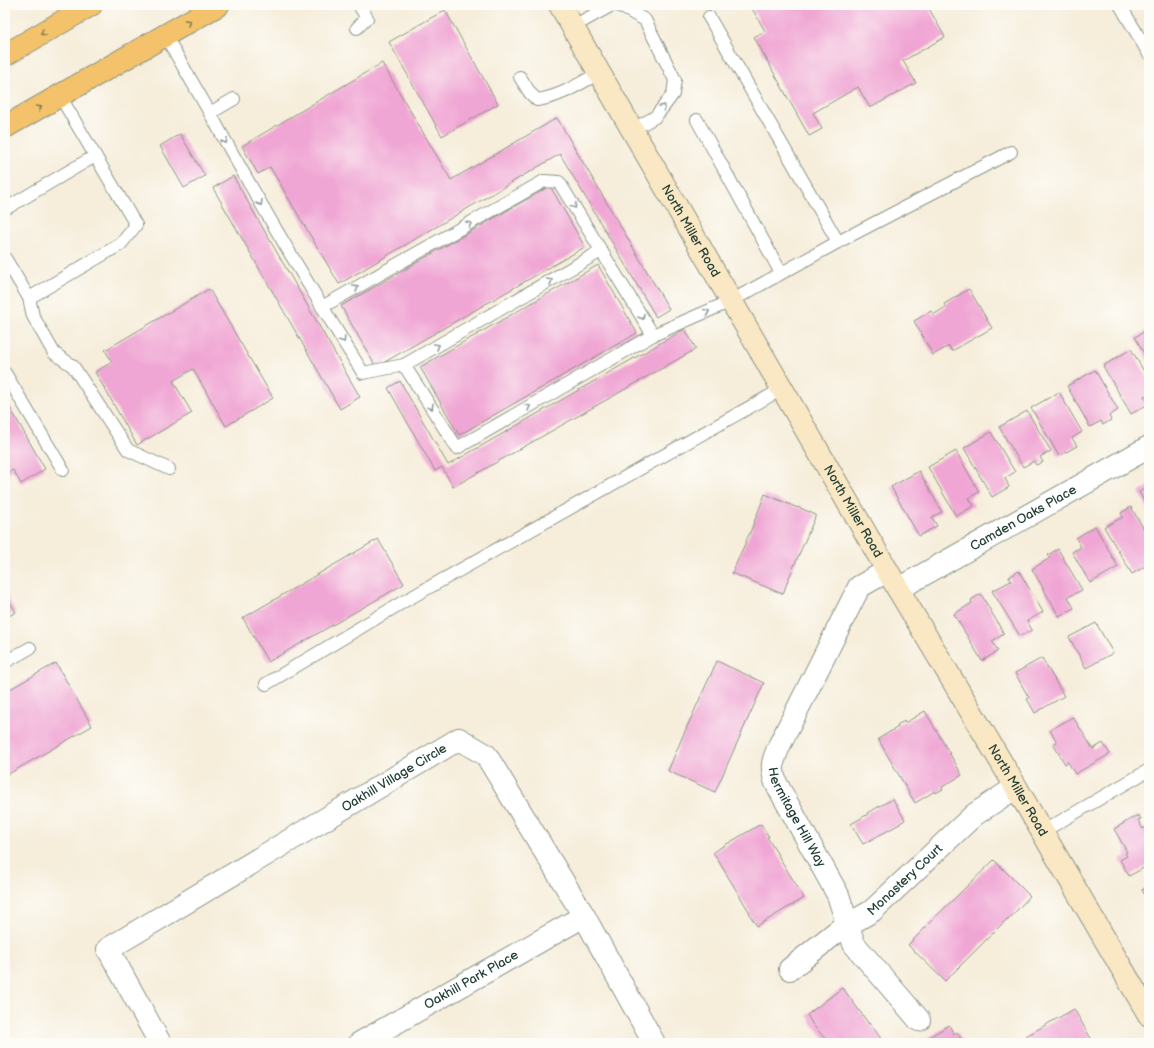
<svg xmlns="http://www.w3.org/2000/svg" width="1154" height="1048" font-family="'Balsamiq Sans',sans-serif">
<rect width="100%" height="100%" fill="#fdfcf7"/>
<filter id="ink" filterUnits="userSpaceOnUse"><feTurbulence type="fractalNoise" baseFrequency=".025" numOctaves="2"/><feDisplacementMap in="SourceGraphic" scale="8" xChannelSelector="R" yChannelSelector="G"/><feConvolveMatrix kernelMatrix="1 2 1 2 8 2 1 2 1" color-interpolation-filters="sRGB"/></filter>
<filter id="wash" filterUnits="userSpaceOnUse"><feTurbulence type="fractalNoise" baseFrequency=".012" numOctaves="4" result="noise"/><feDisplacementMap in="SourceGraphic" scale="16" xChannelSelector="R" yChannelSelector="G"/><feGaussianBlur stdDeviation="0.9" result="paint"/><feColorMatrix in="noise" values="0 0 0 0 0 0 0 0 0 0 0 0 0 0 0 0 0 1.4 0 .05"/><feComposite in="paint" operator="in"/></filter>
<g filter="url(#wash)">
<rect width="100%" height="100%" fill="#f6edda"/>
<g id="blocks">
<!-- building -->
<g fill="#f0a6d4">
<path d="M750,5H927L945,37L903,61L916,83L870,108L858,87L813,113L822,129L809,136L754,37L765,31Z"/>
<path d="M445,10L498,104L442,136L389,42Z"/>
<path d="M382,63L451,180L557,118L669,309L656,317L560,154L339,284L270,167L258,174L242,146Z"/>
<path d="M180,134L205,176L184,188L160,146Z"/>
<path d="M233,176L360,397L340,409L213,188Z"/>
<path d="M550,186L585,247L376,367L341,306Z"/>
<path d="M598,265L637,333L459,435L420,367Z"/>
<path d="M209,289L273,398L226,426L193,369L173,381L192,413L137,445L95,372L112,362L105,350Z"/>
<path d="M969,289L992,328L952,351L949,346L933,355L914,321L931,311L933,315L946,307L944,304Z"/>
<path d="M685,329L696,349L453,487L442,467L435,471L388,388L400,381L448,465Z"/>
<path d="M1149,329V362L1135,337Z"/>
<path d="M1131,349L1149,380V393L1144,396L1149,404L1131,414L1103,366Z"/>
<path d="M1095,370L1118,410L1109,416L1111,420L1103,425L1101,421L1090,427L1067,386Z"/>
<path d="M1059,392L1082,432L1072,438L1077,446L1059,456L1031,408Z"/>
<path d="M5,399L45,469L21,484L13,470L5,474Z"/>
<path d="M1027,411L1051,451L1040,457L1043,462L1036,465L1034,461L1023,467L999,427Z"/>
<path d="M991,432L1015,472L1005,478L1009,487L992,497L964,448Z"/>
<path d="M956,451L979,492L969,498L974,506L956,516L928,467Z"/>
<path d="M919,471L942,512L932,517L937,526L919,536L891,487Z"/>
<path d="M1149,486V510L1139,492Z"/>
<path d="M765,494L798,508V507L816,515L788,580L783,594L732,573L751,530Z"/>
<path d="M1131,507L1149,538V551L1148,552L1149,554V564L1132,574L1104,527L1123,517L1121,513Z"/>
<path d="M1095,526L1118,567L1090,583L1072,552L1081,547L1076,538Z"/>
<path d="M378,539L404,584L268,662L243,618Z"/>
<path d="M1058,549L1082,590L1068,597L1074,608L1059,616L1032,569L1050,558L1048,555Z"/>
<path d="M1019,571L1043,612L1027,621L1032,630L1020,636L992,591L1011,581L1009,577Z"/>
<path d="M5,594L16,612L5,618Z"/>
<path d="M981,594L1004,634L992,641L998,651L982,661L954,614L972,603L971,600Z"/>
<path d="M1096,623L1113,653L1086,668L1069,637Z"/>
<path d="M1042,658L1064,696L1035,713L1027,699L1029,698L1015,673Z"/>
<path d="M717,661L764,683L715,792L668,771L681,740Z"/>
<path d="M56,663L92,726L5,776V692Z"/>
<path d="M925,711L962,775L942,787L943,789L936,793L935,791L915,803L878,739L898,727L897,725L904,721L905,723Z"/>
<path d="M1073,717L1093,749L1103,743L1110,754L1075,774L1068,762L1065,764L1053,744L1057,742L1050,730Z"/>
<path d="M893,799L905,820L900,823V824L863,844L851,824L868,814L867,813Z"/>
<path d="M1136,816H1139L1141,819L1138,820L1143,829L1149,826V865L1129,876L1120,860L1127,856L1125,853L1127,852L1114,829Z"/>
<path d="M761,824L769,837H767L804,898L757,926L749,914L750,913L713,852Z"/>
<path d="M994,860L1030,896L1007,921L1006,920L945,981L908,945L927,926H926Z"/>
<path d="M1149,886V903L1142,890Z"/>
<path d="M842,988L845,991L869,1024L870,1023L884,1043H829L813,1025L807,1015Z"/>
<path d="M1074,1009L1093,1042L1030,1043L1026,1036Z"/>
<path d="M949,1025L954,1034L957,1032L963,1042L922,1043L921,1042Z"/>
</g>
</g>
</g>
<g filter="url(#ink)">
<use href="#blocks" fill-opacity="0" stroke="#8a9587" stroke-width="1"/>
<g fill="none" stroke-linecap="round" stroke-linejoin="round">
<defs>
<g id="lane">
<path d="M618,5L645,20L675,80L673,94L664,106L655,117L632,130"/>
<path d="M1120,5L1149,54"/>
<path d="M572,27L612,5"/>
<path d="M357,28L367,18L359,5"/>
<path d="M165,35L210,113L234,99"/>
<path d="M520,77L530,93L537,100C560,97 579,84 599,73"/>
<path d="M210,113C258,201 310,288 363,373L404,365L457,448L653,335L731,301L838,242L709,17"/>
<path d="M697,120L781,273"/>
<path d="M5,209L95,156"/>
<path d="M838,242L1011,152"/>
<path d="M5,258L29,298L121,244L136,225L60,96"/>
<path d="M29,298L33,316L54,353L73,366L128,450L169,469"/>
<path d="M322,307L544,181L559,182L653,335"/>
<path d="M404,365L601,251"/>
<path d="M5,373L63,470"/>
<path d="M5,662L30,648"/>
<path d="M266,684L403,602L782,389"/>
<path d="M1042,832L1149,770"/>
</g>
<g id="street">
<path id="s1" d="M887,571L859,587L780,744C773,760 770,766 776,783L838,895L854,944L919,1020"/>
<path id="s2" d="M898,589L1149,447"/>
<path id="s3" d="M790,969L839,930L872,911L974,815L1016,787"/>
<path id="s4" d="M160,1043L108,949L459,739L486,755L584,916L654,1043"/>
<path id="s5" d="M360,1043L584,916"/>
</g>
<g id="secondary">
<path id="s6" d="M560,5L898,589L1016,787L1149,1015"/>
</g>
<g id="highway">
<path d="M5,55L91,5"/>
<path d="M5,127L218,5"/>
</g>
</defs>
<!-- lane casing -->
<use href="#lane" stroke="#8a9587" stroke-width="14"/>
<!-- street casing -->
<use href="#street" stroke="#8a9587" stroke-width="24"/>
<!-- secondary casing -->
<use href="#secondary" stroke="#8a9587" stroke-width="24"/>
<!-- highway casing -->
<use href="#highway" stroke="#8a9587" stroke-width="24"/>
<!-- lane -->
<use href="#lane" stroke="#fff" stroke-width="12"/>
<!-- street -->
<use href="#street" stroke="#fff" stroke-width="22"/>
<!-- secondary -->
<use href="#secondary" stroke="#fae7c3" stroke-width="22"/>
<!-- highway -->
<use href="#highway" stroke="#f3c26a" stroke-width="22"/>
</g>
<!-- one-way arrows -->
<defs><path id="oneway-chevron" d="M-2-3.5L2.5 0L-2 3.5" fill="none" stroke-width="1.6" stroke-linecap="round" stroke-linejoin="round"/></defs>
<g stroke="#7e794c">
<use href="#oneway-chevron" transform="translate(188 22) rotate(-30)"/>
<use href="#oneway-chevron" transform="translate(43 33) rotate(150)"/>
<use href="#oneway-chevron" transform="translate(39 108) rotate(-30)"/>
</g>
<g stroke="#8f9e9a">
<use href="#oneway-chevron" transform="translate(663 107) rotate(-50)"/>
<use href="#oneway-chevron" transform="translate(225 141) rotate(61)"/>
<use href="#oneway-chevron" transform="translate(260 203) rotate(59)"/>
<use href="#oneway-chevron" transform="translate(574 206) rotate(58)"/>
<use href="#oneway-chevron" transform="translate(469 224) rotate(-30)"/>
<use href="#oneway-chevron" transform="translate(550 281) rotate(-30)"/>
<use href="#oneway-chevron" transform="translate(356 288) rotate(-30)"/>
<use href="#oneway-chevron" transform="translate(707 312) rotate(-23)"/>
<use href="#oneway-chevron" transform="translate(642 317) rotate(59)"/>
<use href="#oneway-chevron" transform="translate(343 340) rotate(58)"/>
<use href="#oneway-chevron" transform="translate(437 346) rotate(-30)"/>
<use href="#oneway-chevron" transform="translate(431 407) rotate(57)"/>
<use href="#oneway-chevron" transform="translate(528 407) rotate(-30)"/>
</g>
</g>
<g text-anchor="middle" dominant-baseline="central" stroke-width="3" stroke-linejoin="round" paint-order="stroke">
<!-- street labels -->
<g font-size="13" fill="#1f3d34" stroke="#fdfcf7">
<text stroke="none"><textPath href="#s6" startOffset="261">North Miller Road</textPath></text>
<text stroke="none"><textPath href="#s6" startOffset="585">North Miller Road</textPath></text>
<text stroke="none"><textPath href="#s2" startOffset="144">Camden Oaks Place</textPath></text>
<text stroke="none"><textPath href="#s4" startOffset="441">Oakhill Village Circle</textPath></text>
<text stroke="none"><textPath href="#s6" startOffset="909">North Miller Road</textPath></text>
<text stroke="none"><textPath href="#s1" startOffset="288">Hermitage Hill Way</textPath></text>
<text stroke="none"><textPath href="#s3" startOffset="146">Monastery Court</textPath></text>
<text stroke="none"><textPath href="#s5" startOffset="128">Oakhill Park Place</textPath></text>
</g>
</g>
<!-- margin -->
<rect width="1154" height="1048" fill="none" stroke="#fdfcf7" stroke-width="20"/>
</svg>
